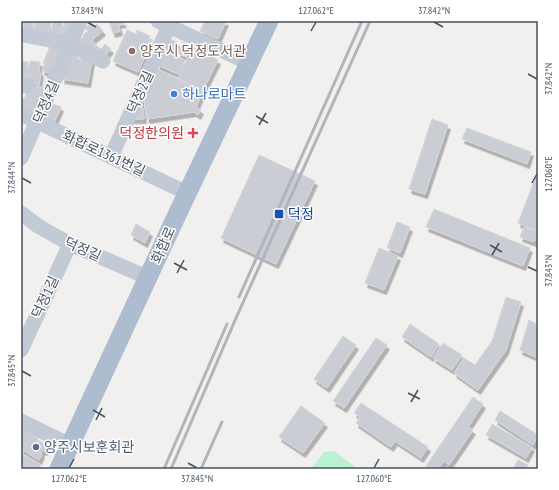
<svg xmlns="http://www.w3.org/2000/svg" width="559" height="490" font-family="'PT Sans Narrow','Noto Sans KR',sans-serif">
<defs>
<filter id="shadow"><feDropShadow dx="2.5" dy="4.5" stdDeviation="0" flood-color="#0004"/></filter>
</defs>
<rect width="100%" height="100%" fill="#f2efef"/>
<!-- grass -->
<path fill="#bbf1d3" d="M334,451L358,469H311L324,452Z"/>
<!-- building -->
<g fill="#cbcdd5" stroke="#d3d5db" filter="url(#shadow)">
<path d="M24,21H34L33,32L23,31Z"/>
<path d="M36,21L51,23L49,34L34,32Z"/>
<path d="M53,21L63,22L61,38L51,37Z"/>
<path d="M109,21H123L124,23L118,24L120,31L113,33Z"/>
<path d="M205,21H226L218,39L200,31Z"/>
<path d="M65,22L71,23L69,39L63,38Z"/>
<path d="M91,23L94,27L97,24L103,31L92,40L97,46L92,50L79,41L84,36L83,35L88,31L85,28Z"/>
<path d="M127,30L136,34L137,30L150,36L148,39L152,41L138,72L113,61Z"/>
<path d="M169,39L177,42L172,55L185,60L178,74L157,65Z"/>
<path d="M183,42L218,60L203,90L178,78L188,58L178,53Z"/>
<path d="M105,44L111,49L103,58L95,51L98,47L101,49Z"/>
<path d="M50,46L63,51L55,68L43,63Z"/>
<path d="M69,54L78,55L77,60H81V58L92,60L88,83L62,79Z"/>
<path d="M21,61L28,62L24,83H21Z"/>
<path d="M30,61L40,62L39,72H41L39,85L26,83Z"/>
<path d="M45,63L55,68L52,75L42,70Z"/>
<path d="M155,68L203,91L196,107L201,110L198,115L194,112L147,119L143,92Z"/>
<path d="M30,86L46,88L33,115L21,109V97L24,99Z"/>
<path d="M141,97L144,119H131Z"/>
<path d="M51,103L61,107L53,125L47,123L46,114Z"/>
<path d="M432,119L448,125L425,194L409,189Z"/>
<path d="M467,128L531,152L527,164L462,139Z"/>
<path d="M259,155L315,181L276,264L221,238Z"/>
<path d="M538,171V231L518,223Z"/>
<path d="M434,209L530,248L523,266L426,227Z"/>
<path d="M397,222L410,227L400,253L387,248Z"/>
<path d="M136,224L150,232L145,243L131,235Z"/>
<path d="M524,227L538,232L534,242L520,237Z"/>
<path d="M379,248L398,256L384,290L365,283Z"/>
<path d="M506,297L521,302L506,350L478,390L454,373L464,358L475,365L492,341Z"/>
<path d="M529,320L538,325V358L520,350Z"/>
<path d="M410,324L439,344L431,357L402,337Z"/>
<path d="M343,336L356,345L327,388L314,379Z"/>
<path d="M376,338L387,345L344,408L333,401Z"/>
<path d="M443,343L462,355L452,370L433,358Z"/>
<path d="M473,397L483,404L468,427L473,430L449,465L444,461L438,469H430L426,466Z"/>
<path d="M361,403L428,447L421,458L395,441L391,447L356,423L360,417L354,413Z"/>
<path d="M301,406L325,423L303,453L279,437Z"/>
<path d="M500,411L538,435L533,445L495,420Z"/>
<path d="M492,424L532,447L526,458L486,435Z"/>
<path d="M21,429L38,438L37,440L47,445L45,451L43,450L41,453L42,454L39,460L21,449Z"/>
<path d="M21,454L41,465L39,469H21Z"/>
<path d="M518,460L528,465L526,469H513Z"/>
</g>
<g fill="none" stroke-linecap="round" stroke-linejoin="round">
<!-- minor -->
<g stroke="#c2cad5" stroke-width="15">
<path d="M158,21L249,63"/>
<path d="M23,35L65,43L86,52L103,61"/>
<path d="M21,85L28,86"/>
<path d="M21,114L187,193"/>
<path d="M111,157L169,26"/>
<path d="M21,158L80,21"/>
<path d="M21,213L38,226L70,244L149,278"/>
<path d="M21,350L70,244"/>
<path d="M21,421L70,445"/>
</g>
<!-- major -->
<path stroke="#adbccf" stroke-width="19" d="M59,469L175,219L269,21"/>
<!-- rail -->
<g stroke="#b1b4ba" stroke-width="3">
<path d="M239,297L362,21"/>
<path d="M164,469L227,324"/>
<path d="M171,469L236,318L370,21"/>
<path d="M201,469L222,422"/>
</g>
</g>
<!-- ticks -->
<path fill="none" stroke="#46515d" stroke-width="1.5" d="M87,22L96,27M434,22L443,27M311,31L316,22M528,74L537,79M256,116L268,123M259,125L266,113M22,178L31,183M532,183L537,174M490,245L502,252M492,255L499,243M174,263L187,270M528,267L537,271M177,273L184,260M22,371L31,376M408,393L420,399M411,402L418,390M93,410L105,417M96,420L102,408M188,463L197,468M69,468L74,459M374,468L379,459"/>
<!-- markers -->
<circle fill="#8d6e63" stroke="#fff" stroke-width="1.5" cx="132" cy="51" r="4"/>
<circle fill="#3f7fe0" stroke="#fff" stroke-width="1.5" cx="174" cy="94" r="4"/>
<path fill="#e0444e" stroke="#fff" stroke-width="1.5" d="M191 127h4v4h4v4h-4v4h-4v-4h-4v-4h4z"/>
<rect fill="#1a4fb4" stroke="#fff" stroke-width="1.5" x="274" y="209" width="10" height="10" rx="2"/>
<circle fill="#5c6f8a" stroke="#fff" stroke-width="1.5" cx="36" cy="447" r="4"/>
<g text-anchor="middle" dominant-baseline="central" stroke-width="3" stroke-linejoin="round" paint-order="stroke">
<!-- education labels -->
<g font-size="14" fill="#785e54" stroke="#fff" text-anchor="start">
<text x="140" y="51">양주시 덕정도서관</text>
</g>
<!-- street labels -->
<g font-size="14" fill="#46515d" stroke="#fff">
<text transform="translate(140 92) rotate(-66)">덕정2길</text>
<text transform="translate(46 102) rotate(-67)">덕정4길</text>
<text transform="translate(104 153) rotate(25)">화합로1361번길</text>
<text transform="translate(163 245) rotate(-66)">화합로</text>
<text transform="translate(83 249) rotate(24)">덕정길</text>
<text transform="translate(45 297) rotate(-65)">덕정1길</text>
</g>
<!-- shop labels -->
<g font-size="14" fill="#366cbe" stroke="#fff" text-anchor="start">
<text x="182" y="94">하나로마트</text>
</g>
<!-- health labels -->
<g font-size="14" fill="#be3a42" stroke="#fff" text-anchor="end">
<text x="184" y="133">덕정한의원</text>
</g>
<!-- transit labels -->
<g font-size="14" fill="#164399" stroke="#fff" text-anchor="start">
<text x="288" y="214">덕정</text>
</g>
<!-- service labels -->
<g font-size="14" fill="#4e5e75" stroke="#fff" text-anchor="start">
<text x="44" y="447">양주시보훈회관</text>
</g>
</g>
<!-- border -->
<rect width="559" height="490" fill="none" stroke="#ffffff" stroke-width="44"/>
<rect x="22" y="22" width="515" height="446" fill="none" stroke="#46515d" stroke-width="1.5"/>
<g font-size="10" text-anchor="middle" fill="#46515d">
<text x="87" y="14">37.843°N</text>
<text x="316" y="14">127.062°E</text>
<text x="434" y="14">37.842°N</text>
<text transform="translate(548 79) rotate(-90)" y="4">37.842°N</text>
<text transform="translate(548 174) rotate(-90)" y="4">127.060°E</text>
<text transform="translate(11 178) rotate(-90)" y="4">37.844°N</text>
<text transform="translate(548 271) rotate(-90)" y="4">37.843°N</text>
<text transform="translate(11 371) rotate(-90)" y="4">37.845°N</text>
<text x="69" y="482">127.062°E</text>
<text x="197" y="482">37.845°N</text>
<text x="374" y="482">127.060°E</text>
</g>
</svg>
